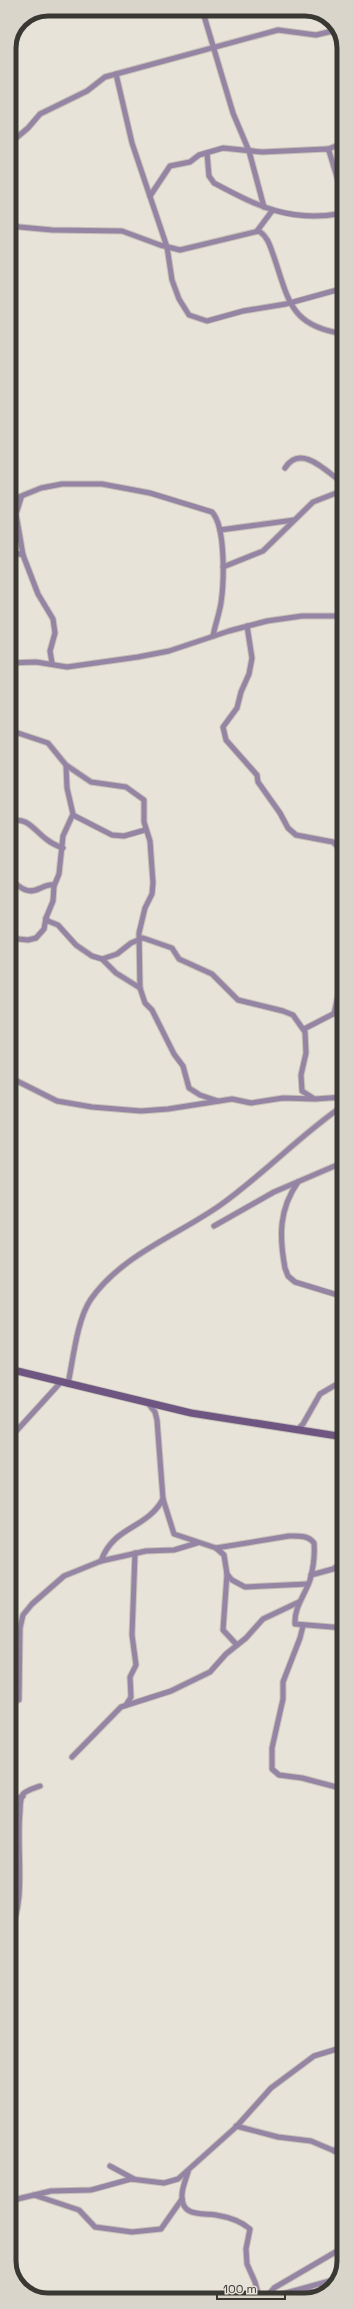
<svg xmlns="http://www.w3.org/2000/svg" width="353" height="2309" font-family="'Space Grotesk',sans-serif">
<rect width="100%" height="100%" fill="#e8e3d8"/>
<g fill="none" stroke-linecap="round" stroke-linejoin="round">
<defs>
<g id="street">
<path d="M202,9L233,113L249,151L264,207"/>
<path d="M116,74L132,143L167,247L172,280L179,299L189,315L207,321L243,311L286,304L344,288"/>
<path d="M9,144L28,128L40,114L87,91L105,77L278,30L316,35L337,30"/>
<path d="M328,149L344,143"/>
<path d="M207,153L209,176L214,183C259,207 291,223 344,213"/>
<path d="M150,196L170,166L190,162L199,155L223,148L262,152L327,149L329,151L344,200"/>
<path d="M9,226L52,230L122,231L160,245L180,250L259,231C268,237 270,246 274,257C289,301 290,326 344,334"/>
<path d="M257,231L272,211"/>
<path d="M285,468C301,442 329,474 344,484"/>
<path d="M21,498L16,514L23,555L38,594L53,619L55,633L50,651L52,663"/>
<path d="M9,501L41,488L62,484H102L150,493L212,512C226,527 224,583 221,603C219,615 215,625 213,636"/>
<path d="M220,530L294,520"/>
<path d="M9,551L23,555"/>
<path d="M223,567L263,551L313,502L344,490"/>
<path d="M342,616L344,626"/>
<path d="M247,626L252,658L249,674L241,692L237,708L223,727L226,740L257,775L258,782L280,813L288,828L296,835L333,842L337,846L344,864"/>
<path d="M9,663L36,662L67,667L138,657L169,651L229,631L267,621L302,616H344"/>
<path d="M344,680V696"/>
<path d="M9,730L48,743L66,765L91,782L126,787L144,800V822L150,841L153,883L152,894L145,908L139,933L140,988L145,1003L152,1010L174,1054L183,1066L189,1088L200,1095L218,1101"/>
<path d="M73,815L112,835L124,836L145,830"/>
<path d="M9,822C26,815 34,830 46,839C51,843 57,846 63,848"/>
<path d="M9,879C15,882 19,888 26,890C37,894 44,883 54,885"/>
<path d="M344,884L340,895L344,912"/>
<path d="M46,918L48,921L58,925L76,945L92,956L102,959L116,973L140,988"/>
<path d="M9,938L28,940L36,938L44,929L46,918L53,901L54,886L59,874L63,836L73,814L67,788L66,765"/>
<path d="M102,959L117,954L131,943L143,938L172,948L179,959L212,974L238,1000L283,1011L293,1015L305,1032L306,1053L301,1075L302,1091L313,1098"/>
<path d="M334,1014L340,986L344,956"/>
<path d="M304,1029L335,1013L344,1011"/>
<path d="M9,1077L57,1101L92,1107L141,1111L168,1109L232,1099L251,1103L283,1098L315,1099L344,1097"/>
<path d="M298,1182C279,1209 279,1236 285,1268L288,1276L295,1282L344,1297"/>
<path d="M214,1226L274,1192L344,1162"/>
<path d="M68,1384C73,1360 77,1319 91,1299C122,1255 176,1236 219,1206C263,1175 300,1135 344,1105"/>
<path d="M147,1402L155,1412L157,1420L163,1499L174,1534L216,1548L224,1555L227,1574L223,1630L237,1645"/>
<path d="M297,1430L303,1424L320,1394L344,1380"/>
<path d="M9,1439L61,1382"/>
<path d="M216,1548L289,1536C298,1536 308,1535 314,1543C315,1555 313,1569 310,1580C305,1595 294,1607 295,1624L344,1628"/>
<path d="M101,1561C114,1525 146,1530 163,1499"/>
<path d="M227,1574L232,1580L245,1587L308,1584"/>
<path d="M311,1575L333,1569L344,1561"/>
<path d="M303,1626L300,1638L283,1682V1699L272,1748V1769L279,1775L302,1778L344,1789"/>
<path d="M19,1700L20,1628L23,1615L32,1604L64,1576L101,1561L146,1551L174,1550L197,1543"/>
<path d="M126,1705L131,1697L130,1677L136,1665L132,1635L135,1553"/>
<path d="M72,1757L121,1707L171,1691L210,1672L226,1654L246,1638L263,1619L299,1602"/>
<path d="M9,1801L23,1796"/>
<path d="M9,1934C27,1901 16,1850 20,1812C20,1807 20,1799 23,1794C27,1790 35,1788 40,1786"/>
<path d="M344,2056L342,2069L344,2076"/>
<path d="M236,2126L278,2137L311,2141L344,2155"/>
<path d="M334,2151L344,2141"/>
<path d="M110,2166L134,2179"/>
<path d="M188,2172C186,2179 182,2188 182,2195C181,2217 201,2213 216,2215C228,2217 241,2221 250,2229L246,2249L247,2264L255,2282L260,2300"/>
<path d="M34,2195L79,2210L95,2227L132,2232L161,2229L182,2199"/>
<path d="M9,2201L51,2191L91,2190L131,2179L164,2183L178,2179L236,2127L271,2088L314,2056L337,2049L344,2044"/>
<path d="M306,2291L324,2292"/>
<path d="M264,2299L337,2279"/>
<path d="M264,2300L274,2288L344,2247"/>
</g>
<path id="secondary" d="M9,1369L191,1413L344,1437"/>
</defs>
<!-- street casing -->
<use href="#street" stroke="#c5c1b7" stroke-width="7"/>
<!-- secondary casing -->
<use href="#secondary" stroke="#c5c1b7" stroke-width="9"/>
<!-- street -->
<use href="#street" stroke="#9584a3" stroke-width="5"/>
<!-- secondary -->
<use href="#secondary" stroke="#6f5682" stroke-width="7"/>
</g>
<!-- crop -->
<path d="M0 0H353V2309H0ZM48 16H305A32 32 0 0 1 337 48V2261A32 32 0 0 1 305 2293H48A32 32 0 0 1 16 2261V48A32 32 0 0 1 48 16Z" fill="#dad5cb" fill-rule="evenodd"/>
<path fill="none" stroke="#3a3833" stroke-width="5" d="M48 16H305A32 32 0 0 1 337 48V2261A32 32 0 0 1 305 2293H48A32 32 0 0 1 16 2261V48A32 32 0 0 1 48 16Z"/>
<!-- scale -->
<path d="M217 2293v6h68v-6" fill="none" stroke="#3a3833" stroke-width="2"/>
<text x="223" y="2293" font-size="12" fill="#3a3833" stroke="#e8e3d8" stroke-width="3" paint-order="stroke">100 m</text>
</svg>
